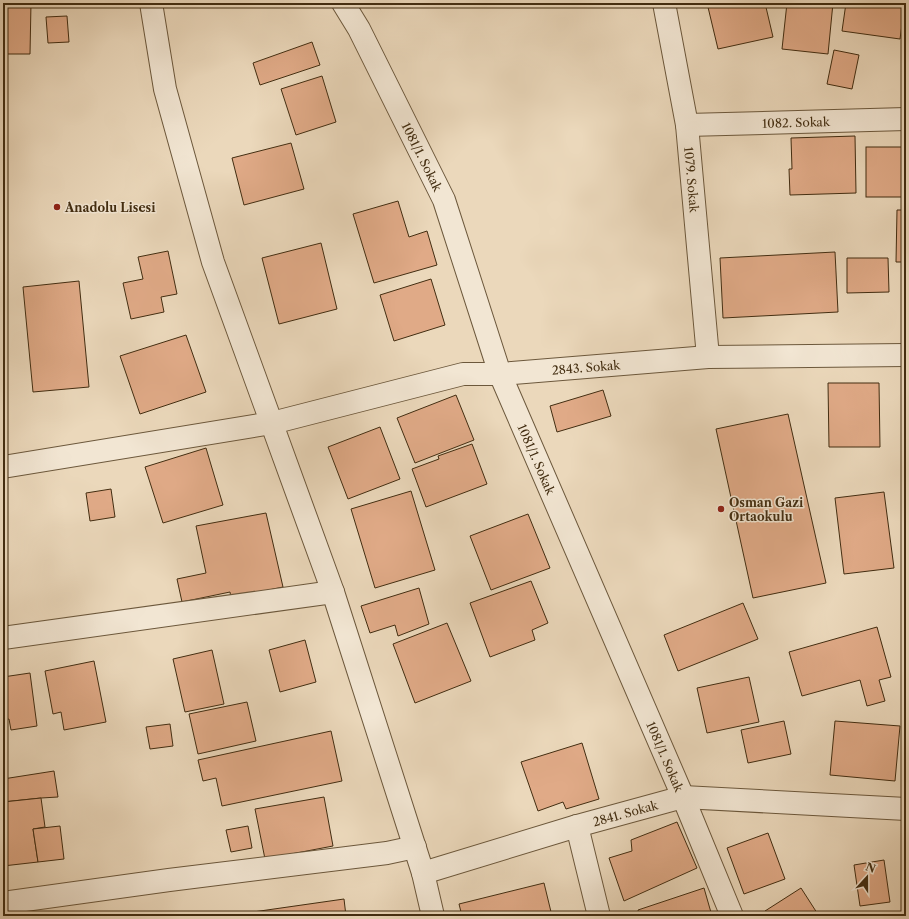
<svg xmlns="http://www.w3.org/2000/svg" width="909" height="919" font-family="'Libre Caslon Text',serif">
<rect width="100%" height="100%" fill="#ebd8bb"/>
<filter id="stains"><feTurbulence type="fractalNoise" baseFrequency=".005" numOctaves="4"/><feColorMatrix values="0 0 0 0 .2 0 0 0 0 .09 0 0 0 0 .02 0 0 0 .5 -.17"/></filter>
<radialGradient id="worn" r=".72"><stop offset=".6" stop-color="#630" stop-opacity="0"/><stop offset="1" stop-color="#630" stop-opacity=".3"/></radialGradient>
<!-- building -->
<g fill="#e0aa87" stroke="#422d11">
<path d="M3,3H31L30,54H3Z"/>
<path d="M707,3H765L773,37L718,49Z"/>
<path d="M787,3H833L828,54L782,49Z"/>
<path d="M846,3H905L900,39L842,31Z"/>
<path d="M67,16L69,42L48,43L46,17Z"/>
<path d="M312,42L320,65L260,85L253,63Z"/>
<path d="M834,50L859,55L852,89L827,84Z"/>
<path d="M322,76L336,122L296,135L281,89Z"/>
<path d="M855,136L856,193L790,195L789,169H792L791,138Z"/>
<path d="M291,143L304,189L244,205L232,158Z"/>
<rect x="866" y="147" width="40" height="50"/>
<path d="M398,201L409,237L427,231L437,265L374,283L353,214Z"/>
<path d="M897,210H906V262H896Z"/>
<path d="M321,243L337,309L279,324L262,258Z"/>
<path d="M168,251L177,294L161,297L164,312L131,319L123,283L143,279L138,257Z"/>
<path d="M835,252L838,312L723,318L720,258Z"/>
<path d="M847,258H888L889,292L847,293Z"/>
<path d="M431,279L445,325L394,341L380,295Z"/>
<path d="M79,281L89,387L33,392L23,287Z"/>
<path d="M186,335L206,392L140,414L120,356Z"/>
<path d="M828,383H879L880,447H829Z"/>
<path d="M603,390L611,416L557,432L550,406Z"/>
<path d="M456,395L474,440L415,463L397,418Z"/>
<path d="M788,414L826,583L753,598L716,429Z"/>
<path d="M380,427L400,479L348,499L328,447Z"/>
<path d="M472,444L487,484L426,507L412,469L439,459L438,456Z"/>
<path d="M206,448L223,505L163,523L145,467Z"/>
<path d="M111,489L115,517L90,521L86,493Z"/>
<path d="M411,491L435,570L375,588L351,509Z"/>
<path d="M884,492L894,568L844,574L835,498Z"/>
<path d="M266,513L283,587L231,598L230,592L182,602L177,579L206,573L196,526Z"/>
<path d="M528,514L550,568L491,590L470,536Z"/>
<path d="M531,581L548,623L532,630L535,640L490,657L470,603Z"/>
<path d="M419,588L429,624L398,636L395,625L370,633L361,606Z"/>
<path d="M743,603L758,639L678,671L664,635Z"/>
<path d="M447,623L471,681L415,703L393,644Z"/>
<path d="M877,627L891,677L879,680L885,701L867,706L860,680L802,696L789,652Z"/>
<path d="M305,640L316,682L280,692L269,650Z"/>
<path d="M212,650L224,704L185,712L173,659Z"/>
<path d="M94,661L106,722L64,730L61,712L53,714L45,671Z"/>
<path d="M30,673L37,726L11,730L9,719L3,720V677Z"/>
<path d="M749,677L759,722L707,733L697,688Z"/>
<path d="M247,702L256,741L198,754L189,714Z"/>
<path d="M784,721L791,754L748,763L741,730Z"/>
<path d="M835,721L900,726L895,781L830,775Z"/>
<path d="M170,724L173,746L150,749L146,727Z"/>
<path d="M331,731L342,781L222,806L216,778L203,781L198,760Z"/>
<path d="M582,743L599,799L566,809L563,802L538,811L521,762Z"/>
<path d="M54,771L58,797L41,798L3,802V779Z"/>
<path d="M324,797L333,846L265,859L255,809Z"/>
<path d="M41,798L45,827L33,829L38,862L3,866V802Z"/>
<path d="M677,822L697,868L624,901L609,858L632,851L631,840Z"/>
<path d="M60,826L64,859L38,862L33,829Z"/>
<path d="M248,826L252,848L231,852L226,830Z"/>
<path d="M768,833L785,879L744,894L727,848Z"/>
<path d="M884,860L890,902L860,906L854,865Z"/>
<path d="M544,883L552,916H462L459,904Z"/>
<path d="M704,888L712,916H639L638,910Z"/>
<path d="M801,888L819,916H768L765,911Z"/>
<path d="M344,899L346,916H240L239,914Z"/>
</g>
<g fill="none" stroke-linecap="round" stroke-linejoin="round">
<defs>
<g id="minor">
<path id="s1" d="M343,3L359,29L444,200L500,374L683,797L732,916"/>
<path id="s2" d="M664,3L687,125L708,357"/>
<path id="s3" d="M687,125L906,119"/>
<path id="s4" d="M3,467L272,423L463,374H500L708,357L906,355"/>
<path d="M3,638L333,592"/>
<path d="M577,826L599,916"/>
<path id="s5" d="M423,873L577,826L683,797L906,809"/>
<path d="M3,903L169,880L387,853L415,847"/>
</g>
<path id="tertiary" d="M151,3L165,89L213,262L333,592L423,873L433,916"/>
</defs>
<!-- minor casing -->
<use href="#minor" stroke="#6c583c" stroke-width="24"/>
<!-- tertiary casing -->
<use href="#tertiary" stroke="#6c583c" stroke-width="24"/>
<!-- minor -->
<use href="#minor" stroke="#f2e6d3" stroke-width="22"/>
<!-- tertiary -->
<use href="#tertiary" stroke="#f2e6d3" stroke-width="22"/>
</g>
<!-- markers -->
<g fill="#8f2418" stroke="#f2e6d3" stroke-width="1.5">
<circle cx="57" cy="207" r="4"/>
<circle cx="721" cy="509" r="4"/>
</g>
<g text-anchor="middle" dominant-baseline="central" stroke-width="3" stroke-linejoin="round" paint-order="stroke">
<!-- street labels -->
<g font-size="12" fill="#422d11" stroke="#f2e6d3">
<text stroke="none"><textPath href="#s3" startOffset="109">1082. Sokak</textPath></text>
<text stroke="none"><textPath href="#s1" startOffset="173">1081/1. Sokak</textPath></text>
<text stroke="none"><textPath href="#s2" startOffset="179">1079. Sokak</textPath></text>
<text stroke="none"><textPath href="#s4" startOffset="593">2843. Sokak</textPath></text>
<text stroke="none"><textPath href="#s1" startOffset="497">1081/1. Sokak</textPath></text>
<text stroke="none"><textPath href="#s1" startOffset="821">1081/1. Sokak</textPath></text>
<text stroke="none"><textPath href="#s5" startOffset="211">2841. Sokak</textPath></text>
</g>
<!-- poi labels -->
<g font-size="12" font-weight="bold" fill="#422d11" stroke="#f2e6d3" text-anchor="start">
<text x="65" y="207">Anadolu Lisesi</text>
<text x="729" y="502">Osman Gazi<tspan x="729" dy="14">Ortaokulu</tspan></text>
</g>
</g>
<!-- margin -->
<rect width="909" height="919" fill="none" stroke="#ebd8bb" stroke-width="16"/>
<rect x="4" y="4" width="901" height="911" fill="none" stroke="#422d11" stroke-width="2"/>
<rect x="8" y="8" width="893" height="903" fill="none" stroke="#422d11"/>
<!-- north arrow -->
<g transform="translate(867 877) rotate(21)" stroke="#f2e6d3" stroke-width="3" paint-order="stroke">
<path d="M0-3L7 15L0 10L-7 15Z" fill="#422d11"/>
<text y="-6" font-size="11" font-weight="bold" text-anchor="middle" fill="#422d11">N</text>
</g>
<rect width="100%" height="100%" filter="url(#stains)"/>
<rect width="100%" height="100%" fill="url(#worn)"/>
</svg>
